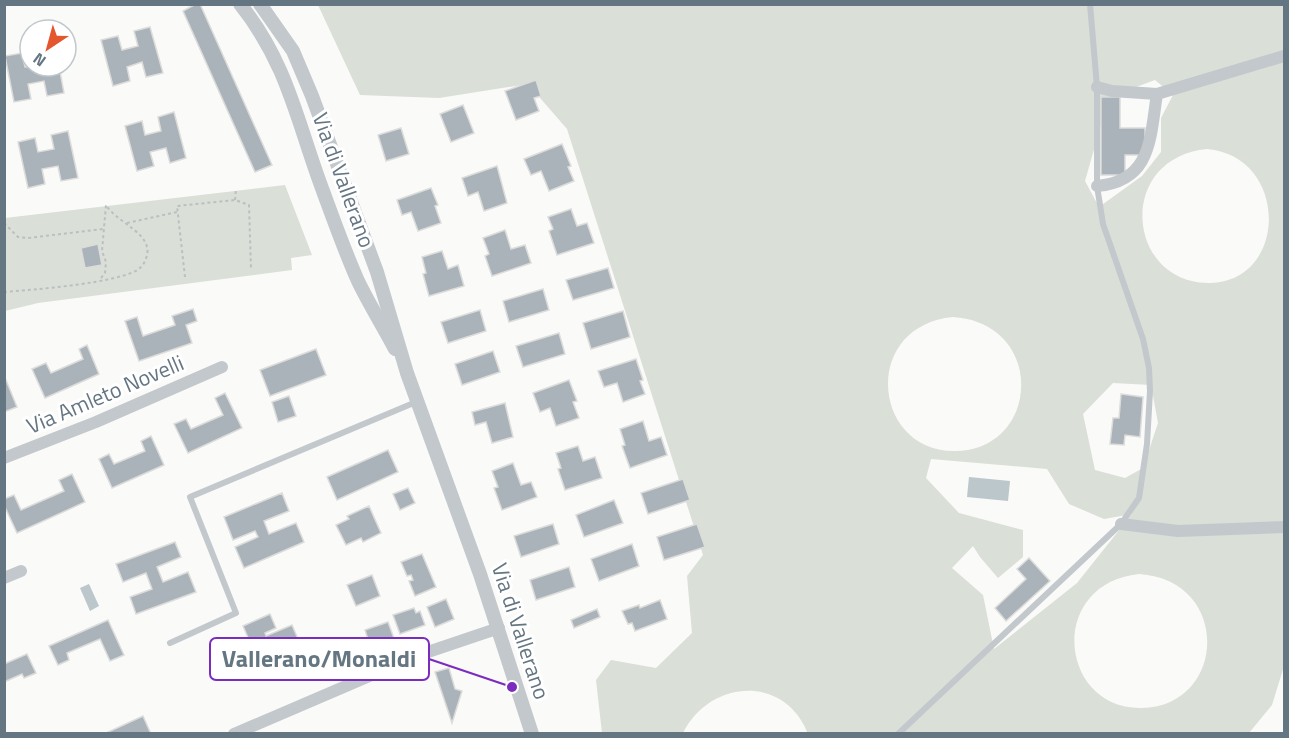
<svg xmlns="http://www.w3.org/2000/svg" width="1289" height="738" font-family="'Titillium Web',sans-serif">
<rect width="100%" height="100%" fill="#fafaf8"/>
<!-- green -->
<g fill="#dadfd7" fill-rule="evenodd">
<path d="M318,5H1284V666L1272,705L1249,733L808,734C785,674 710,679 683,733H602L596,680L611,660L656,668L692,633L687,576L703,555L567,129L528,84L439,98L360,95ZM1155,80L1173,95L1161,118V152L1142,176L1099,207L1085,181L1109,97ZM1207,149C1289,156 1289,281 1210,283C1126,284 1115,158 1207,149ZM953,317C1046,323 1041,449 956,451C872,453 860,326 953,317ZM1113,383L1151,385L1158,423L1143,468L1125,478L1095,470L1083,414ZM931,459L1047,469L1069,504L1104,519L1132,514L1077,583L994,649L983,595L952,568L973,546L980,557L998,578L1023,557V530L959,513L926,478ZM1139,574C1232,580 1227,706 1142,708C1059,710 1046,584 1139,574Z"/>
<path d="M285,185L312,255L291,258L292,270L38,303L5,311V218Z"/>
</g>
<!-- water -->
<g fill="#bbc7cb">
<path d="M969,477L1010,481L1008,501L967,497Z"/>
<path d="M89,584L99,606L90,611L80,588Z"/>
</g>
<!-- building -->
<g fill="#aab3b9" stroke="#dcdcda" stroke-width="1.5">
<path d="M196,4H200L272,165L255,172L183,11Z"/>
<path d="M150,27L163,73L146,77L142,62L127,67L130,81L113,86L101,40L118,36L122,50L138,46L134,31Z"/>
<path d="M22,53L25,67L59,66L64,93L47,96L44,81L28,84L31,99L14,102L5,56Z"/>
<path d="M536,80L541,96L534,98L539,111L516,120L505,91Z"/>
<path d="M1101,97H1120V128H1145V155H1125V175H1101Z"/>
<path d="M463,105L474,133L451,142L440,114Z"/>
<path d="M174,112L186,158L170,163L166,148L150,152L154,166L137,171L125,126L142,121L145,135L161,131L158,117Z"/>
<path d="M401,128L409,154L386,161L378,135Z"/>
<path d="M68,131L78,178L61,181L58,166L42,169L45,184L28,188L18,142L35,138L38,152L54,149L51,135Z"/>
<path d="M562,144L571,166L568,167L574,181L549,191L541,171L531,175L524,159Z"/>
<path d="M497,166L507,203L484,211L478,192L468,196L462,178Z"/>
<path d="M431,188L438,205L435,206L441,223L418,231L411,212L402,215L397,200Z"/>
<path d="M571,209L577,226L587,223L594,243L557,255L549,231L553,229L548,217Z"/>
<path d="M505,230L511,249L525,245L531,263L492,276L485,256L489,254L483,238Z"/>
<path d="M98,244L102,265L85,268L81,248Z"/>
<path d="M442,251L448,269L458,265L464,286L429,296L423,274L426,273L422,257Z"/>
<path d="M608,268L614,288L573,300L566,280Z"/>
<path d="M543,289L549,310L509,322L503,301Z"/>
<path d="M193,309L197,321L186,325L192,343L139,361L125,321L137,317L143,336L175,325L172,316Z"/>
<path d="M480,310L486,331L448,343L441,322Z"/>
<path d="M623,311L630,337L591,349L583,323Z"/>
<path d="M559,333L565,354L523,367L516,346Z"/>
<path d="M87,345L99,374L45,398L32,369L46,363L51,373L83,359L79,349Z"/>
<path d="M316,349L326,375L270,396L260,370Z"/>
<path d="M493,351L500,372L462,385L455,364Z"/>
<path d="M636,359L643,380L640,381L645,394L623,402L617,383L604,387L598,371Z"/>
<path d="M4,380H6L17,407L4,412Z"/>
<path d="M569,380L577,401L573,402L579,418L556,426L550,408L540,412L533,393Z"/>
<path d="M225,393L242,428L188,453L174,424L186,419L191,429L223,415L215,398Z"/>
<path d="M1121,394L1143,397L1140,437L1125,435L1124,445L1110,444L1113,418H1119Z"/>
<path d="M289,396L296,416L278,422L272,402Z"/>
<path d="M505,403L513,437L492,443L486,422L475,425L472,412Z"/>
<path d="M643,421L649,441L661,437L667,455L630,468L622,446L625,445L620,429Z"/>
<path d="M151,436L164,465L112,488L99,459L109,454L114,464L145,451L141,441Z"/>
<path d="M578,446L583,461L595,457L602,478L565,490L558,469L561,468L556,453Z"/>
<path d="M388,450L398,472L337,500L327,477Z"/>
<path d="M513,463L521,485L531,482L537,497L502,510L494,488L498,487L492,471Z"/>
<path d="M72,474L85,502L17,533L4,505V499L14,495L21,510L64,491L59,480Z"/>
<path d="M683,479L690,500L648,514L641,493Z"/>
<path d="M408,488L415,503L400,510L393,494Z"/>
<path d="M282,493L289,511L264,521L269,534L296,523L304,542L244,568L235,547L258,537L255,531L233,540L224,517Z"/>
<path d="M614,500L623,523L584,537L576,515Z"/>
<path d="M369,506L381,533L363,542L361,538L346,545L336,525L349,519L347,516Z"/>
<path d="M553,524L559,544L521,557L514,536Z"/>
<path d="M697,524L705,547L664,560L657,537Z"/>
<path d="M175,542L181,557L157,567L163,582L188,572L196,592L136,614L130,597L152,589L146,573L123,582L116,564Z"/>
<path d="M632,544L639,566L599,581L591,559Z"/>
<path d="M422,554L436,587L415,596L409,581L413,580L411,575L407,576L401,562Z"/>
<path d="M1029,558L1050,581L1006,621L995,608L1026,579L1017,569Z"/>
<path d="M569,567L575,587L536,600L530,580Z"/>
<path d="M372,575L380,596L356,606L347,585Z"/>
<path d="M446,599L454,619L435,627L427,607Z"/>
<path d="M660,600L667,619L635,631L632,623L628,624L622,611L639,605L640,608Z"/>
<path d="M414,608L416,613L420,611L425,625L400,634L393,615Z"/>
<path d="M597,609L600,617L574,628L571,620Z"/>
<path d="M270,614L276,628L265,633L266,636L292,625L301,646L259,663L243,626Z"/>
<path d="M108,620L124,655L110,661L100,639L67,653L69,660L58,665L49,646Z"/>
<path d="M388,622L395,641L371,649L365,630Z"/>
<path d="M27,654L36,673L24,678L22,674L4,682V664Z"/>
<path d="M449,668L455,689L462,691L452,723L435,672Z"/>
<path d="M143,716L151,734H107L106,733Z"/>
</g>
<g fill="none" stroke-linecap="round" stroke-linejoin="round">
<!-- path -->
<g stroke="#bbbfc2" stroke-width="2" stroke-dasharray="3 3" stroke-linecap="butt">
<path d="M235,200L236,189"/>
<path d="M4,223L18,237L28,238L103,229"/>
<path d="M127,223L177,212"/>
<path d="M185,277L177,206L235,200L249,205L251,269"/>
<path d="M101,278L105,273L106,262L102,251L106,205"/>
<path d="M4,292C30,290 123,283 140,268C145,264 149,253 147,247C143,230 116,221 106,205"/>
</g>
<!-- service -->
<g stroke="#c3c8cc" stroke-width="6">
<path d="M170,643L236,613L190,497L416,402"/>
<path d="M898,734L1121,524L1139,498L1147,444L1150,391L1149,368L1143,339L1103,224L1097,186V87L1090,4"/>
</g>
<!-- minor -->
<g stroke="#c3c8cc" stroke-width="12">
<path d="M1097,87L1112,91L1157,94L1284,56"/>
<path d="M1097,186C1152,181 1150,138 1157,94"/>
<path d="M4,458L96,422L222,367"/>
<path d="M1121,524L1178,531L1284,527"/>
<path d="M4,578L21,571"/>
<path d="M234,734L416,656L499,628"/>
</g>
<!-- tertiary -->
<g stroke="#c3c8cc" stroke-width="14">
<path d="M240,4C288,64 297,122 323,191C334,221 345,252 358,281C369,304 383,326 395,349"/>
<path d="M260,4L293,51L312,96L377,272L407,373L480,574L532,734"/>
</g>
</g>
<g text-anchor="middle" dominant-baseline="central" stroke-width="6" stroke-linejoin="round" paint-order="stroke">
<!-- street labels -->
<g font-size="22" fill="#657683" stroke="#fff">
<text transform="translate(344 180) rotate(70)">Via di Vallerano</text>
<text transform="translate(105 394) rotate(-23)">Via Amleto Novelli</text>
<text transform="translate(521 631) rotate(72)">Via di Vallerano</text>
</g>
</g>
<!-- callouts -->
<path fill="none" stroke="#7b2cbf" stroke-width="2" d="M512 687L429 659"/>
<circle fill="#7b2cbf" stroke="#fff" stroke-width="2" cx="512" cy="687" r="6"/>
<rect fill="#fff" stroke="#7b2cbf" stroke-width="2" x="210" y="638" width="219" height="42" rx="6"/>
<g font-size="24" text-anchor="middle" font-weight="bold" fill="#657683">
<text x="319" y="667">Vallerano/Monaldi</text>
</g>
<!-- border -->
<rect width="1289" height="738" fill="none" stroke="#657683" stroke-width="12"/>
<!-- north arrow -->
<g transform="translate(48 48) rotate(216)"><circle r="28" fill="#ffffff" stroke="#c1c8cd" stroke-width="1.5"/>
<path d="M0-4.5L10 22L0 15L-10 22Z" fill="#e4572e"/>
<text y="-9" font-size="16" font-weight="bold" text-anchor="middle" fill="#657683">N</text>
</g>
</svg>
